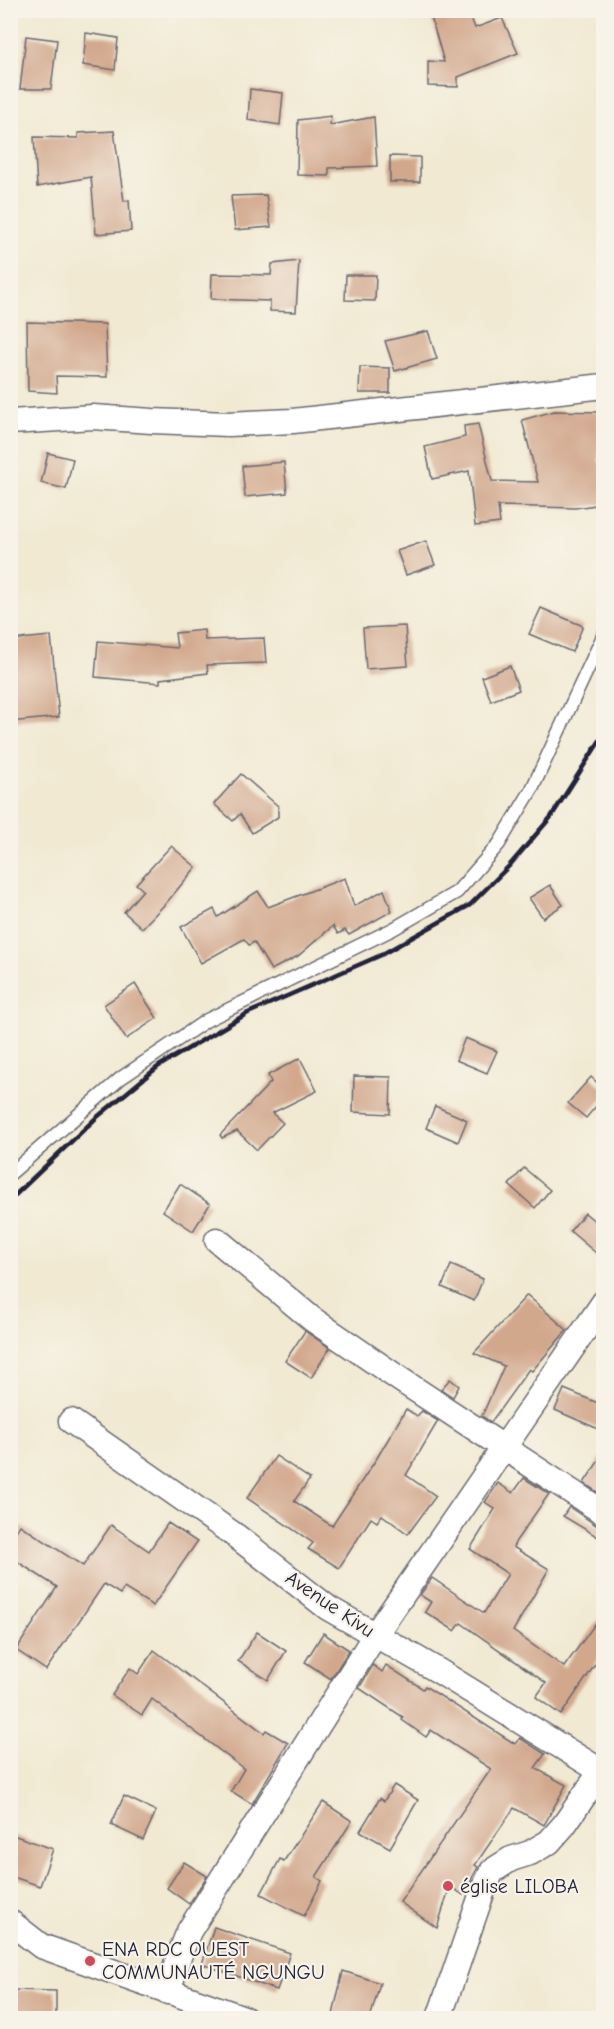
<svg xmlns="http://www.w3.org/2000/svg" width="614" height="2029" font-family="'Comic Neue',sans-serif">
<rect width="100%" height="100%" fill="#f7f3e8"/>
<filter id="ink" filterUnits="userSpaceOnUse"><feTurbulence type="fractalNoise" baseFrequency=".0167" numOctaves="2"/><feDisplacementMap in="SourceGraphic" scale="12" xChannelSelector="R" yChannelSelector="G"/><feConvolveMatrix kernelMatrix="1 2 1 2 8 2 1 2 1" color-interpolation-filters="sRGB"/></filter>
<filter id="wash" filterUnits="userSpaceOnUse"><feTurbulence type="fractalNoise" baseFrequency=".008" numOctaves="4" result="noise"/><feDisplacementMap in="SourceGraphic" scale="24" xChannelSelector="R" yChannelSelector="G"/><feGaussianBlur stdDeviation="1.35" result="paint"/><feColorMatrix in="noise" values="0 0 0 0 0 0 0 0 0 0 0 0 0 0 0 0 0 1.4 0 .05"/><feComposite in="paint" operator="in"/></filter>
<g filter="url(#wash)">
<rect width="100%" height="100%" fill="#f1e9d2"/>
<g id="blocks">
<!-- building -->
<g fill="#d2a88d">
<path d="M429,10H468L475,28L502,18L518,53L458,77V87L428,86V61L444,62Z"/>
<path d="M86,33L118,38L115,70L83,65Z"/>
<path d="M26,36L57,40L51,89H20Z"/>
<path d="M250,89L283,93L280,125L248,120Z"/>
<path d="M331,116L330,125L374,117L377,166L329,168V176L297,175L298,120Z"/>
<path d="M114,131L124,201L129,200L131,231L96,234L91,177L37,187L34,137L78,138V133Z"/>
<path d="M390,156L420,157V182H390Z"/>
<path d="M266,195L271,227L235,230L231,196Z"/>
<path d="M299,261L296,312L270,311V301L211,299L212,274L271,275L272,264Z"/>
<path d="M346,275H376L375,301L345,300Z"/>
<path d="M27,322L105,324L107,377L56,376L57,393L28,391Z"/>
<path d="M428,331L437,359L395,371L385,341Z"/>
<path d="M360,367L390,368V393H359Z"/>
<path d="M554,411L599,412V463L603,462V504L575,508L498,506L500,523L475,526L469,471L432,479L425,447L465,437L464,426L478,424L492,481L538,482L522,420Z"/>
<path d="M48,453L73,459L66,489L41,483Z"/>
<path d="M284,462L287,493L245,497L242,466Z"/>
<path d="M426,541L435,565L406,575L397,551Z"/>
<path d="M541,608L583,626L572,652L529,634Z"/>
<path d="M405,626L408,666L366,669L363,628Z"/>
<path d="M204,630L205,640L264,638L266,663L207,665L208,673L160,679V683L95,677L98,641L177,648L175,633Z"/>
<path d="M51,636L59,717L10,722V640Z"/>
<path d="M510,666L519,690L491,701L482,677Z"/>
<path d="M241,774L278,806V817L252,833L240,814L233,821L214,804Z"/>
<path d="M171,846L196,867L167,902L142,928L124,912L143,890L136,884Z"/>
<path d="M345,878L354,906L384,890L392,911L349,935L345,930L338,934L333,926L298,956L271,970L254,942L249,945L244,939L201,963L181,927L214,909L218,917L258,891L268,907Z"/>
<path d="M550,885L563,905L543,918L529,898Z"/>
<path d="M135,984L157,1018L126,1039L104,1005Z"/>
<path d="M465,1038L497,1051L487,1073L456,1060Z"/>
<path d="M300,1058L317,1091L272,1113L283,1123L257,1150L237,1131L222,1138L220,1135L271,1082L268,1075Z"/>
<path d="M354,1076L391,1077L390,1114L353,1112Z"/>
<path d="M591,1077L603,1088V1098L586,1118L568,1103Z"/>
<path d="M435,1106L467,1120L458,1142L426,1128Z"/>
<path d="M524,1168L550,1190L535,1208L509,1185Z"/>
<path d="M180,1184L210,1204L193,1231L163,1211Z"/>
<path d="M585,1213L603,1228V1259L570,1231Z"/>
<path d="M451,1265L483,1279L474,1301L442,1287Z"/>
<path d="M527,1295L567,1330L532,1371L529,1369L491,1422L482,1416L504,1366L474,1353Z"/>
<path d="M305,1331L330,1348L311,1378L285,1361Z"/>
<path d="M450,1379L459,1386L453,1397L441,1389Z"/>
<path d="M564,1389L603,1405V1431L555,1410Z"/>
<path d="M406,1409L417,1416L422,1411L438,1421L406,1475L436,1496L408,1534L382,1515L377,1522L371,1518L339,1568L308,1549L313,1543L247,1498L276,1456L310,1479L294,1501L332,1526L377,1458Z"/>
<path d="M603,1454V1496L584,1483Z"/>
<path d="M524,1478L549,1494L516,1541L513,1547L549,1569L513,1631L564,1667L603,1613V1653L561,1715L536,1697L546,1683L461,1623L455,1631L425,1612L431,1602L420,1595L432,1578L484,1613L508,1574L470,1549L495,1509L485,1502L498,1483L513,1493Z"/>
<path d="M569,1507L596,1525L603,1527V1540L563,1516Z"/>
<path d="M168,1523L197,1542L153,1606L124,1588L120,1594L104,1584L46,1670L16,1650L57,1587L10,1557V1540L20,1525L83,1566L111,1525L149,1551Z"/>
<path d="M257,1632L286,1651L268,1680L238,1661Z"/>
<path d="M323,1633L349,1650L331,1679L305,1662Z"/>
<path d="M154,1650L264,1733L266,1730L288,1743L252,1804L231,1791L244,1769L152,1699L142,1715L112,1695L130,1668L138,1674Z"/>
<path d="M373,1665L382,1672L386,1665L423,1689L425,1686L515,1744L520,1738L545,1754L535,1768L566,1785L544,1825L514,1808L475,1865L478,1867L463,1895L450,1886L437,1928L400,1902L491,1769L431,1730L426,1737L402,1720L403,1717L359,1688Z"/>
<path d="M394,1785L418,1800L390,1848L360,1831L380,1798L384,1801Z"/>
<path d="M124,1796L156,1811L143,1840L111,1825Z"/>
<path d="M323,1802L352,1821L316,1877L322,1881L304,1916L261,1894L280,1859L284,1861Z"/>
<path d="M10,1834L53,1849L40,1886L10,1876Z"/>
<path d="M184,1862L207,1876L189,1904L167,1888Z"/>
<path d="M214,1927L290,1953L277,1990L202,1964Z"/>
<path d="M343,1971L380,1983L370,2019H332Z"/>
<path d="M10,1990L56,1991V2019H10Z"/>
</g>
</g>
</g>
<g filter="url(#ink)">
<use href="#blocks" fill-opacity="0" stroke="#6a6870" stroke-width="1.5"/>
<g fill="none" stroke-linecap="round" stroke-linejoin="round">
<defs>
<path id="service" d="M10,1174L121,1078L207,1020L393,929L457,892L499,844L532,789L604,634"/>
<g id="minor">
<path d="M10,422L93,417L152,421L228,424L293,421L604,386"/>
<path d="M217,1240L312,1319L401,1380L604,1513"/>
<path d="M71,1421L236,1536L328,1608L437,1670L604,1773"/>
<path d="M10,1922L41,1946L244,2018"/>
<path d="M168,1992L178,1959L189,1931L375,1635L604,1302"/>
<path d="M439,2018L482,1893L492,1871L511,1859L530,1853L549,1842L564,1825L604,1767"/>
</g>
</defs>
<!-- service casing -->
<use href="#service" stroke="#6a6870" stroke-width="15"/>
<!-- minor casing -->
<use href="#minor" stroke="#6a6870" stroke-width="27"/>
<!-- service -->
<use href="#service" stroke="#fff" stroke-width="12"/>
<!-- minor -->
<use href="#minor" stroke="#fff" stroke-width="24"/>
<!-- rail -->
<path stroke="#22223b" stroke-width="4.5" d="M10,1200L96,1118L159,1066L248,1013L379,956L470,905L509,866L551,817L604,734"/>
</g>
</g>
<!-- markers -->
<g fill="#d1495b" stroke="#f7f3e8" stroke-width="2">
<circle cx="448" cy="1886" r="6"/>
<circle cx="90" cy="1961" r="6"/>
</g>
<g text-anchor="middle" dominant-baseline="central" stroke-width="4.5" stroke-linejoin="round" paint-order="stroke">
<!-- street labels -->
<g font-size="20" fill="#22223b" stroke="#f7f3e8">
<text transform="translate(330 1604) rotate(34)">Avenue Kivu</text>
</g>
<!-- poi labels -->
<g font-size="20" fill="#22223b" stroke="#f7f3e8" text-anchor="start">
<text x="460" y="1886">église LILOBA</text>
<text x="102" y="1949">ENA RDC OUEST<tspan x="102" dy="23">COMMUNAUTÉ NGUNGU</tspan></text>
</g>
</g>
<!-- margin -->
<rect width="614" height="2029" fill="none" stroke="#f7f3e8" stroke-width="36"/>
</svg>
